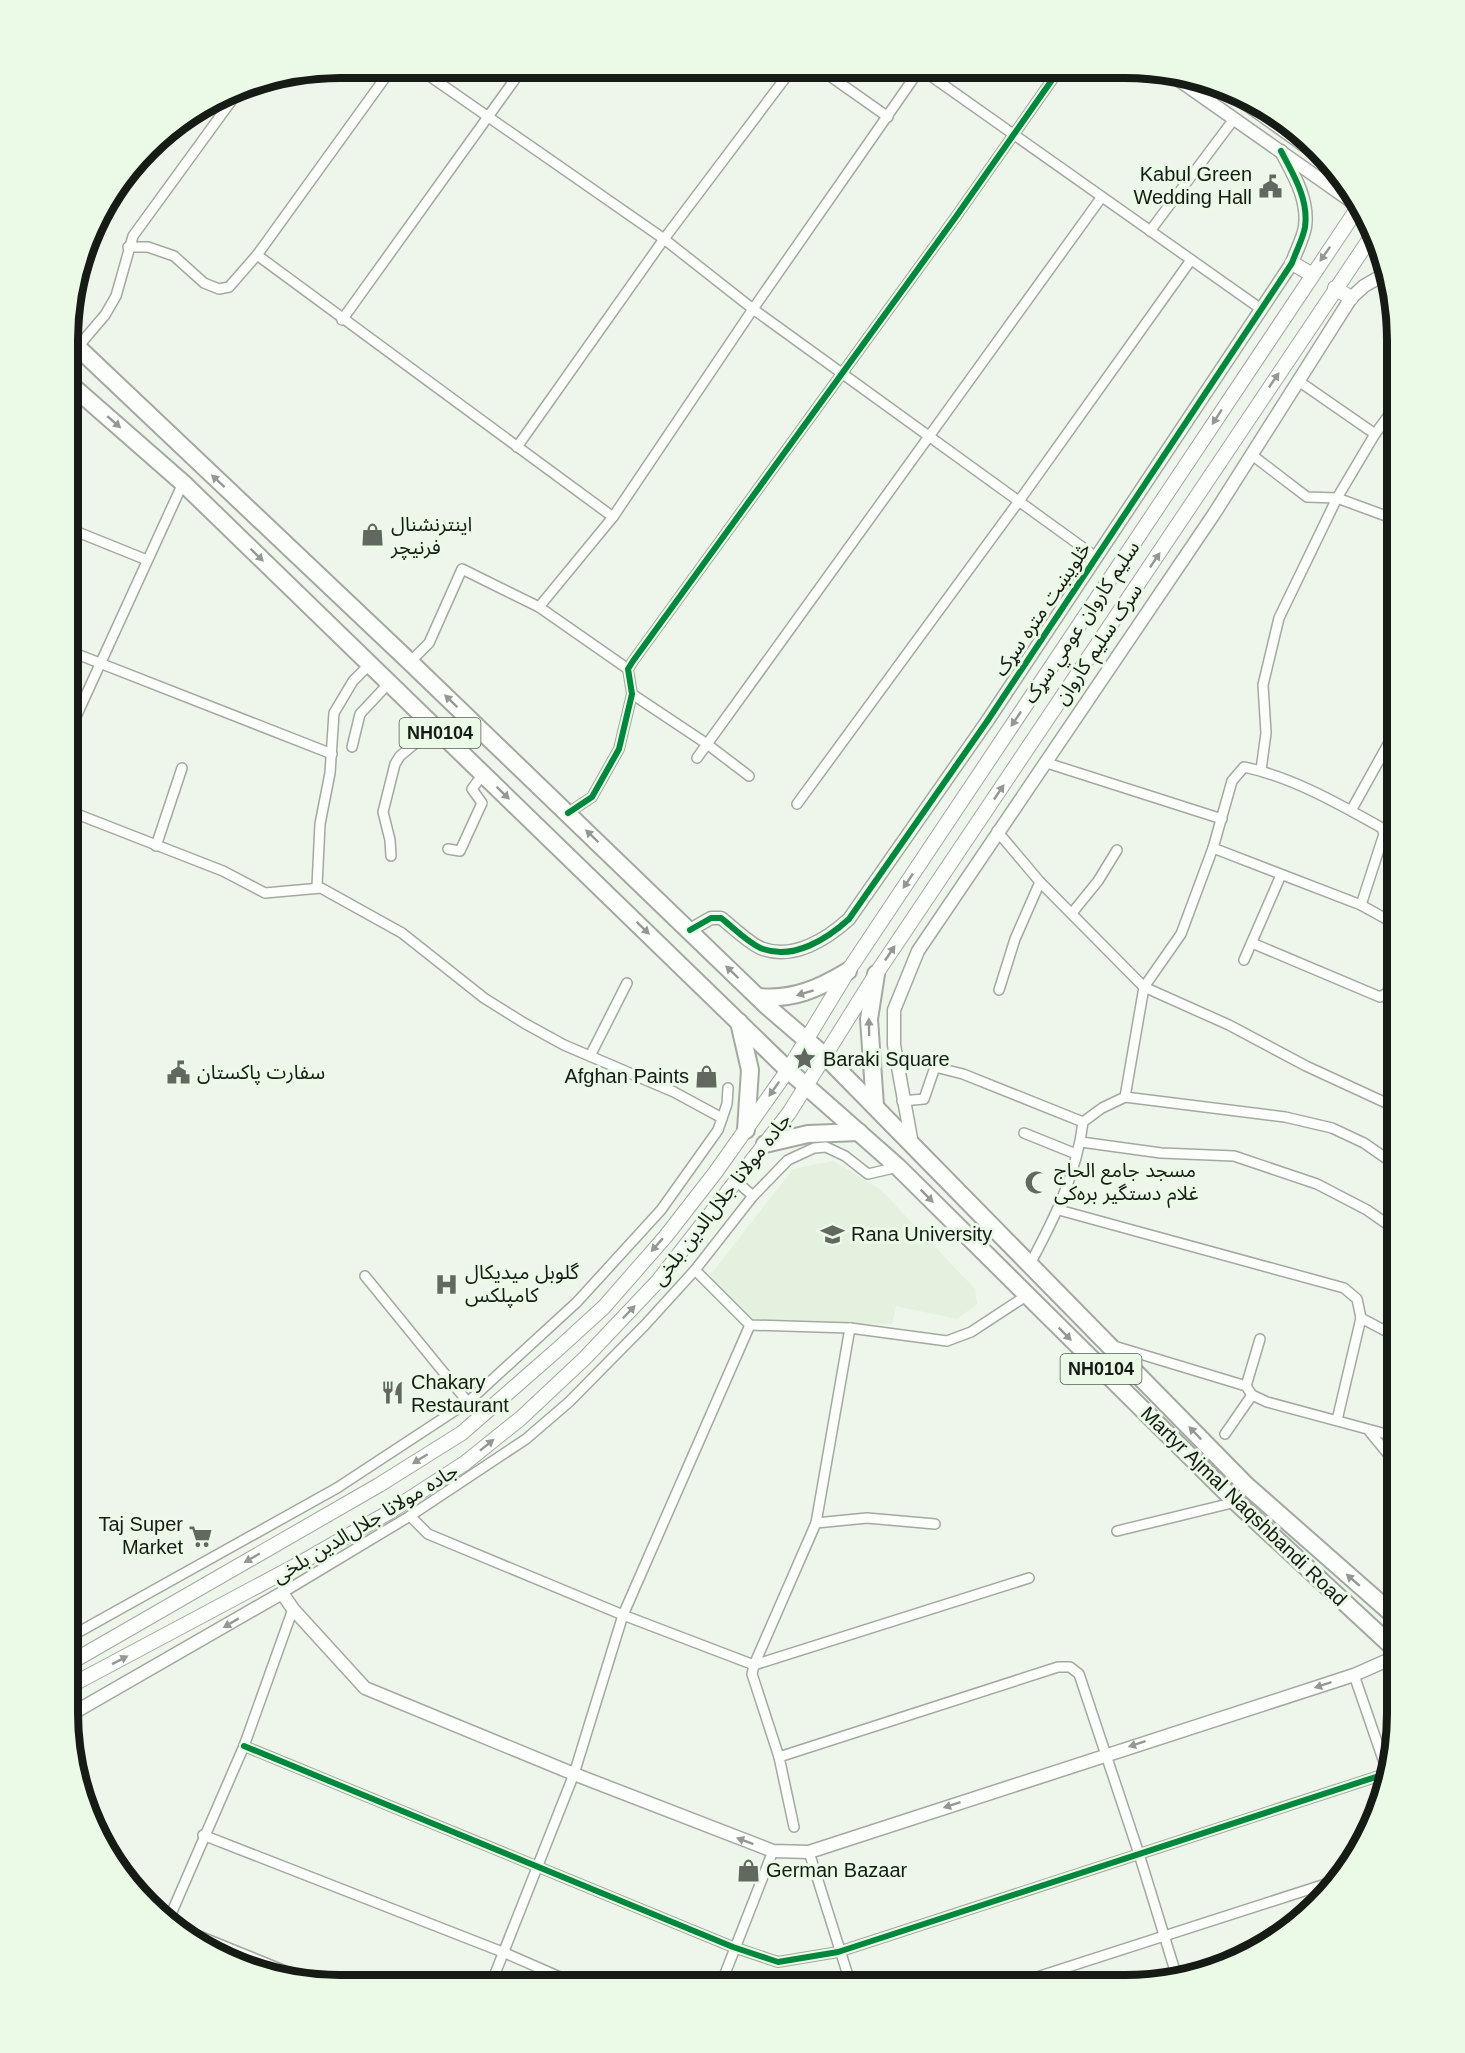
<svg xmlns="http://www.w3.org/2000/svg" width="1465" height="2053" font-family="Helvetica,'Noto Sans Arabic',sans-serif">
<rect width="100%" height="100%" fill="#eef6eb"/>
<!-- built -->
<path fill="#e3f1de" d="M833,1161L881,1190L975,1289L977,1304L957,1319L896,1306L892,1324L755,1322L708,1278L793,1169Z"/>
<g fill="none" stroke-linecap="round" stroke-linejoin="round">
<defs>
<g id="street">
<path d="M418,68L664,239L753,309L1096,557"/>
<path d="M820,69L888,117"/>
<path d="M921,69L1261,309"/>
<path d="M1150,231L1234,119"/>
<path d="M128,247H148L174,256L204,283L219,289L229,287L257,255L392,68"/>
<path d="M257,255L613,517"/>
<path d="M342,320L523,68"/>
<path d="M70,356L105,315L116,296L133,236L240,89"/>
<path d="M1300,382L1375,434"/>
<path d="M517,447L664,239L792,69"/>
<path d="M1252,455L1307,497L1337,498L1397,520"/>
<path d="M70,529L147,560"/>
<path d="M539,607L613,517L753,309L920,69"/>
<path d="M69,651L332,754"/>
<path d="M410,662L429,643L462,569L539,607L628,669"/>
<path d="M632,694L707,744L749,776"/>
<path d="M69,732L183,483"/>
<path d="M352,747L360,714L389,683"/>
<path d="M697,758L1101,198"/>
<path d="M1047,763L1222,819"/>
<path d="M1261,770L1266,733L1263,685L1279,618L1337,498L1375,434L1397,404"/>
<path d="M797,804L1019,501L1191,260"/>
<path d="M1352,809L1397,728"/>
<path d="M69,811L223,871L265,893L321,888L402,933L484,998L524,1023L564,1045L674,1092L722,1118"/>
<path d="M568,813L592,797L619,749L632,694L628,669L633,661L955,218L1059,70"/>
<path d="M997,831L1040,882L1144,987L1229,1025L1306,1066L1397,1108"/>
<path d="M156,846L182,768"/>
<path d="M1213,848L1361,905L1397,925"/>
<path d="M448,849L460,851L482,803L472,789L483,774"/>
<path d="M391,856L390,840L383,812L395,764L400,756L435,727"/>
<path d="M317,886L320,824L330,773L334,713L353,681L370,664"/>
<path d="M1072,913L1098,881L1117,850"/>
<path d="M1252,943L1380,997L1387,993L1397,970"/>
<path d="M1244,960L1281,875"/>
<path d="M999,990L1015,939L1040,882"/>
<path d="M590,1056L627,983"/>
<path d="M1125,1097L1285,1117L1332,1128L1364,1143L1397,1166"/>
<path d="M902,1101L924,1099L935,1067L963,1074L1083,1122"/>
<path d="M1024,1133L1076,1154"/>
<path d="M1081,1142L1161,1153L1234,1156L1317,1184L1367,1210L1397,1231"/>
<path d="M735,1180L753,1196"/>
<path d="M1059,1210L1344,1288L1357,1299L1361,1318L1397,1337"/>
<path d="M1029,1266C1053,1221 1077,1174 1083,1122L1102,1108L1125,1097L1144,987L1181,934L1213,848L1232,781L1244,767C1292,777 1339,804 1382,828L1384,834L1361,905"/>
<path d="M695,1270L750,1325L850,1328L947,1341L971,1332L1026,1296"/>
<path d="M365,1276L480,1417"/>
<path d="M1114,1346L1246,1386L1252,1395L1267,1402L1397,1437"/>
<path d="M1246,1386L1260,1339"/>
<path d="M1337,1420L1361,1318"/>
<path d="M1369,1431L1397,1465"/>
<path d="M1225,1434L1252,1395"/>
<path d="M410,1516L428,1534L623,1615L754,1665L1029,1578"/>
<path d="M816,1523L867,1518L935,1524"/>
<path d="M1117,1531L1236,1502"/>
<path d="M282,1593L410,1516L526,1439L569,1402L645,1325L695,1270L753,1196L788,1160L814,1148L826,1147L845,1156L868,1174L898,1167"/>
<path d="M68,1638L337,1488L468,1402L577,1302L661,1210L718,1130L727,1104L728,1088"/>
<path d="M1354,1675L1388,1774"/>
<path d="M244,1746L733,1947L778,1962L838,1952L1388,1773"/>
<path d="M779,1757L1058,1667H1070L1079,1674L1139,1854L1176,1974"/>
<path d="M794,1827L779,1757L752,1674L754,1665L816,1523L850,1328"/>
<path d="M203,1835L505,1953L576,1984"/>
<path d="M809,1852L851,1985"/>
<path d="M168,1921L244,1746L293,1609"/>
<path d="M491,1984L574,1774L623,1615L750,1325"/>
<path d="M721,1984L773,1851"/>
<path d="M1012,1985L1338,1880"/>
</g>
<g id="secondary">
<path d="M1166,71L1358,206"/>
<path d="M1221,86L1315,153"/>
<path d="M690,930L711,918H721C733,927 749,944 763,949C794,960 827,939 849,919L988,720L1292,263C1296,251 1303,239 1305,227C1309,199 1293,174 1281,151"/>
<path d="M912,1144L894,1045V1010L918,951L1214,514L1351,298L1364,286L1383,275"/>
<path d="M68,1716L282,1593L293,1609L365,1688L574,1774L773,1851L809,1852L1354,1675L1397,1656"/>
<path d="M173,1927L311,1983"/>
</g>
<g id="primary">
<path d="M1292,263L1311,274"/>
<path d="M1335,288L1351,298"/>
<path d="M68,1664L379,1485L462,1433L558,1349L604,1307L666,1236L715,1173L788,1070L848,971L1359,206"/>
<path d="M68,1687L295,1566L386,1514L465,1463L521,1418L585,1358L658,1281L789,1113L876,974L1373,234"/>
</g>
<g id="highway">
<path d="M70,340L410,662L768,1007L825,1056L1246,1485L1397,1618"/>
<path d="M70,384L183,483L788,1070L898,1167L1236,1502L1397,1651"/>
<path d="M758,997C793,1000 818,989 848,971"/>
<path d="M739,1022L750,1070L746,1130"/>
<path d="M875,1106L869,1019L876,974"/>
<path d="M765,1144L808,1134L859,1132"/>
</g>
</defs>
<!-- street casing -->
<use href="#street" stroke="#a3a9a1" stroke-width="12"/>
<!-- secondary casing -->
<use href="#secondary" stroke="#a3a9a1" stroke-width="15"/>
<!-- primary casing -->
<use href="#primary" stroke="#a3a9a1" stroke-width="16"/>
<!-- highway casing -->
<use href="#highway" stroke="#a3a9a1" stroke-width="20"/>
<!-- street -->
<use href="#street" stroke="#fcfefc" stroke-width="9"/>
<!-- secondary -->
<use href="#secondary" stroke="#fcfefc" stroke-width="12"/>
<!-- primary -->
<use href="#primary" stroke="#fcfefc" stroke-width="14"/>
<!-- highway -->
<use href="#highway" stroke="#fcfefc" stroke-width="16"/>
<defs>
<g id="cycleway">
<path d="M568,813L592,797L619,749L632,694L628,669L633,661L955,218L1059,70"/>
<path d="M690,930L711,918H721C733,927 749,944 763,949C794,960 827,939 849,919L988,720L1292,263C1296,251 1303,239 1305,227C1309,199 1293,174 1281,151"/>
<path d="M244,1746L733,1947L778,1962L838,1952L1388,1773"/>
</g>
</defs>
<!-- cycleway casing -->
<use href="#cycleway" stroke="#ebfae7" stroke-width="10"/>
<!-- cycleway -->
<use href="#cycleway" stroke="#00873e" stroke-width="6"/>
</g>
<!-- one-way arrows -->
<defs><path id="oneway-solid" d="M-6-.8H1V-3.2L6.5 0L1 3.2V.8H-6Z" transform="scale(1.5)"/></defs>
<g fill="#949894">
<use href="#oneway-solid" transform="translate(1325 254) rotate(125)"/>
<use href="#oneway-solid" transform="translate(1274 380) rotate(-56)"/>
<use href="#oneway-solid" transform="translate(1217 417) rotate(123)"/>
<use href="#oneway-solid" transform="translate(114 422) rotate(41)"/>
<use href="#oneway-solid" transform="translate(218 481) rotate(-137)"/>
<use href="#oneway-solid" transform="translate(257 555) rotate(44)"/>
<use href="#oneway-solid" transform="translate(1155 560) rotate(-56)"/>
<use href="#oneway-solid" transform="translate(451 701) rotate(-136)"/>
<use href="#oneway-solid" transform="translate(1016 719) rotate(124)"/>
<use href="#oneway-solid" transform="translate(999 792) rotate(-56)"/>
<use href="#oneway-solid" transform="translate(503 793) rotate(44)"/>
<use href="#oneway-solid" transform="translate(592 836) rotate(-136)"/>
<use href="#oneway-solid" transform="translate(908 881) rotate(124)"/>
<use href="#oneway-solid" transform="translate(643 928) rotate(44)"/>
<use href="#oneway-solid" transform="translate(890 953) rotate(-56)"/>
<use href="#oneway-solid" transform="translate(732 972) rotate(-136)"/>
<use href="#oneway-solid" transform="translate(805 993) rotate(163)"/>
<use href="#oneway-solid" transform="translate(869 1027) rotate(-91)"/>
<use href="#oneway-solid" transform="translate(774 1089) rotate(125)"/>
<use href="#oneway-solid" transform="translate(927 1196) rotate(45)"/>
<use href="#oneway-solid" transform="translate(657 1245) rotate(131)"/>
<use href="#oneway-solid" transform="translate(629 1312) rotate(-46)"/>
<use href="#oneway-solid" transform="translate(1065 1334) rotate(45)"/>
<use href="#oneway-solid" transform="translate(1195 1433) rotate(-134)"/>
<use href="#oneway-solid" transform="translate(487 1445) rotate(-39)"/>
<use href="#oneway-solid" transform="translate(420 1459) rotate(148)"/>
<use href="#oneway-solid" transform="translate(252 1558) rotate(150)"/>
<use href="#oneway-solid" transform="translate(1353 1580) rotate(-139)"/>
<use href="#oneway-solid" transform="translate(231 1623) rotate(149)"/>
<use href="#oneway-solid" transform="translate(120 1660) rotate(-27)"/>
<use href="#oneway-solid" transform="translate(1323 1685) rotate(162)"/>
<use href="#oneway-solid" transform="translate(1137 1744) rotate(162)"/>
<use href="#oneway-solid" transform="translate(952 1805) rotate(162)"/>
<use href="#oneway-solid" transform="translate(745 1841) rotate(-159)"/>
</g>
<!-- icons -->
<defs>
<symbol id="civic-bare" viewBox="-9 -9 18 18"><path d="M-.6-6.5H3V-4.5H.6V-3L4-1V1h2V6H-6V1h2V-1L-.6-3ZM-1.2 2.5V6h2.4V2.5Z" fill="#626860" stroke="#ebfae7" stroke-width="2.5" paint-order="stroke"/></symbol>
<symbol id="shop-bare" viewBox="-9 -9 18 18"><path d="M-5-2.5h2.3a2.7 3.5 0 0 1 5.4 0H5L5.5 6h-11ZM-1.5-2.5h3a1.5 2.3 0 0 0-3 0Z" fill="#626860" stroke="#ebfae7" stroke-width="2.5" paint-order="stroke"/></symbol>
<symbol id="sight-bare" viewBox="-9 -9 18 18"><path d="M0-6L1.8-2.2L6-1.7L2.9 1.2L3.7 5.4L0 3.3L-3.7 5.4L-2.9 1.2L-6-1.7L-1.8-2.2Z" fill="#626860" stroke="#ebfae7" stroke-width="2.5" paint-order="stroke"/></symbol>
<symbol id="mosque-bare" viewBox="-9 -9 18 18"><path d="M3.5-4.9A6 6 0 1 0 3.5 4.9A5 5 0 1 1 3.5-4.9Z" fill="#626860" stroke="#ebfae7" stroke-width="2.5" paint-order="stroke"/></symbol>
<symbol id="university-bare" viewBox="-9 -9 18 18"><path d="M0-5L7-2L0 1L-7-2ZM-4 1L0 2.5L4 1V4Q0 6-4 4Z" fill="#626860" stroke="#ebfae7" stroke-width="2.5" paint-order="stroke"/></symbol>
<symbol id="hospital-bare" viewBox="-9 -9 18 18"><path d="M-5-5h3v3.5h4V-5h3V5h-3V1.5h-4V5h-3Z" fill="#626860" stroke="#ebfae7" stroke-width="2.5" paint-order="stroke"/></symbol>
<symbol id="restaurant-bare" viewBox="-9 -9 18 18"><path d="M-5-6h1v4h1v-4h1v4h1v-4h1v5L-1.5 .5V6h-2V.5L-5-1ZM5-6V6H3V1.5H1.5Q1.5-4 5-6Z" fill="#626860" stroke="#ebfae7" stroke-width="2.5" paint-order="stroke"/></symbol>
<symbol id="supermarket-bare" viewBox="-9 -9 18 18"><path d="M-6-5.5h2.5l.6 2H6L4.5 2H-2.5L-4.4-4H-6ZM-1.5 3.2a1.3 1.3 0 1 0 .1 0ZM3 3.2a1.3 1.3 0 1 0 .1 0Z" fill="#626860" stroke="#ebfae7" stroke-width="2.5" paint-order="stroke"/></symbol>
</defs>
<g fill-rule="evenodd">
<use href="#civic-bare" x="1254" y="170" width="33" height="33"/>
<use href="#shop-bare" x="356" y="518" width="33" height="33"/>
<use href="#sight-bare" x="788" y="1042" width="33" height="33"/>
<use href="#civic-bare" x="162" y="1056" width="33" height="33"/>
<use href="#shop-bare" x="690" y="1060" width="33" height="33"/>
<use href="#mosque-bare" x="1020" y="1166" width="33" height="33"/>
<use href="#university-bare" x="816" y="1218" width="33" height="33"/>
<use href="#hospital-bare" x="430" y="1268" width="33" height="33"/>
<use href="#restaurant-bare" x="376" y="1376" width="33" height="33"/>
<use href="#supermarket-bare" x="184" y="1520" width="33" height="33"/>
<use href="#shop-bare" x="732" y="1854" width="33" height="33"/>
</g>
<g text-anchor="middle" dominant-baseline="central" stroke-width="6" stroke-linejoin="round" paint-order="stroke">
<!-- shield labels -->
<g fill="#ebfae7" stroke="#565e54" stroke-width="1.5">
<rect x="399.5" y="718" width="81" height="30" rx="4.5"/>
<rect x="1060.5" y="1354" width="81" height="30" rx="4.5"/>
</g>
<g font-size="18" font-weight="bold" fill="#161b15">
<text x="440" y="733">NH0104</text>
<text x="1101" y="1369">NH0104</text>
</g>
<!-- poi labels -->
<g font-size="20" fill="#161b15" stroke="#ebfae7" text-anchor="start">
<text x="1252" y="174" text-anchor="end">Kabul Green<tspan x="1252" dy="23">Wedding Hall</tspan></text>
<text x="391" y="524">اینترنشنال<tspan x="391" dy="23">فرنیچر</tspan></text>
<text x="823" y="1059">Baraki Square</text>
<text x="197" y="1072">سفارت پاکستان</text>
<text x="689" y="1076" text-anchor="end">Afghan Paints</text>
<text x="1054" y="1170">مسجد جامع الحاج<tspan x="1054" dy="23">غلام دستگیر بره‌کی</tspan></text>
<text x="851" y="1234">Rana University</text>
<text x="465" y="1272">گلوبل میدیکال<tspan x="465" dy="23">کامپلکس</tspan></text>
<text x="411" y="1382">Chakary<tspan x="411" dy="23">Restaurant</tspan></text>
<text x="183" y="1524" text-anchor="end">Taj Super<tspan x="183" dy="23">Market</tspan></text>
<text x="766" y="1870">German Bazaar</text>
</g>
<!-- street labels -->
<g font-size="20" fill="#161b15" stroke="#ebfae7">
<text transform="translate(1042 609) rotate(-56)">څلویښت متره سړک</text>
<text transform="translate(1081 622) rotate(-56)">سلیم کاروان عومي سړک</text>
<text transform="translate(1098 644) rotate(-56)">سرک سلیم کاروان</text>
<text transform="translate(721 1199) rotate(-52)">جاده مولانا جلال‌الدین بلخی</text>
<text transform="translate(1244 1506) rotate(44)">Martyr Ajmal Naqshbandi Road</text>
<text transform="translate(365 1523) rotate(-31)">جاده مولانا جلال‌الدین بلخی</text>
</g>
</g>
<!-- crop -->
<path d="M0 0H1465V2053H0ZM340 78H1125A262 262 0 0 1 1387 340V1713A262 262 0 0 1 1125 1975H340A262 262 0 0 1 78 1713V340A262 262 0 0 1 340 78Z" fill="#ebfae7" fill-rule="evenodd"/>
<path fill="none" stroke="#161b15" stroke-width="8" d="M340 78H1125A262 262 0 0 1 1387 340V1713A262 262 0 0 1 1125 1975H340A262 262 0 0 1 78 1713V340A262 262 0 0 1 340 78Z"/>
</svg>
